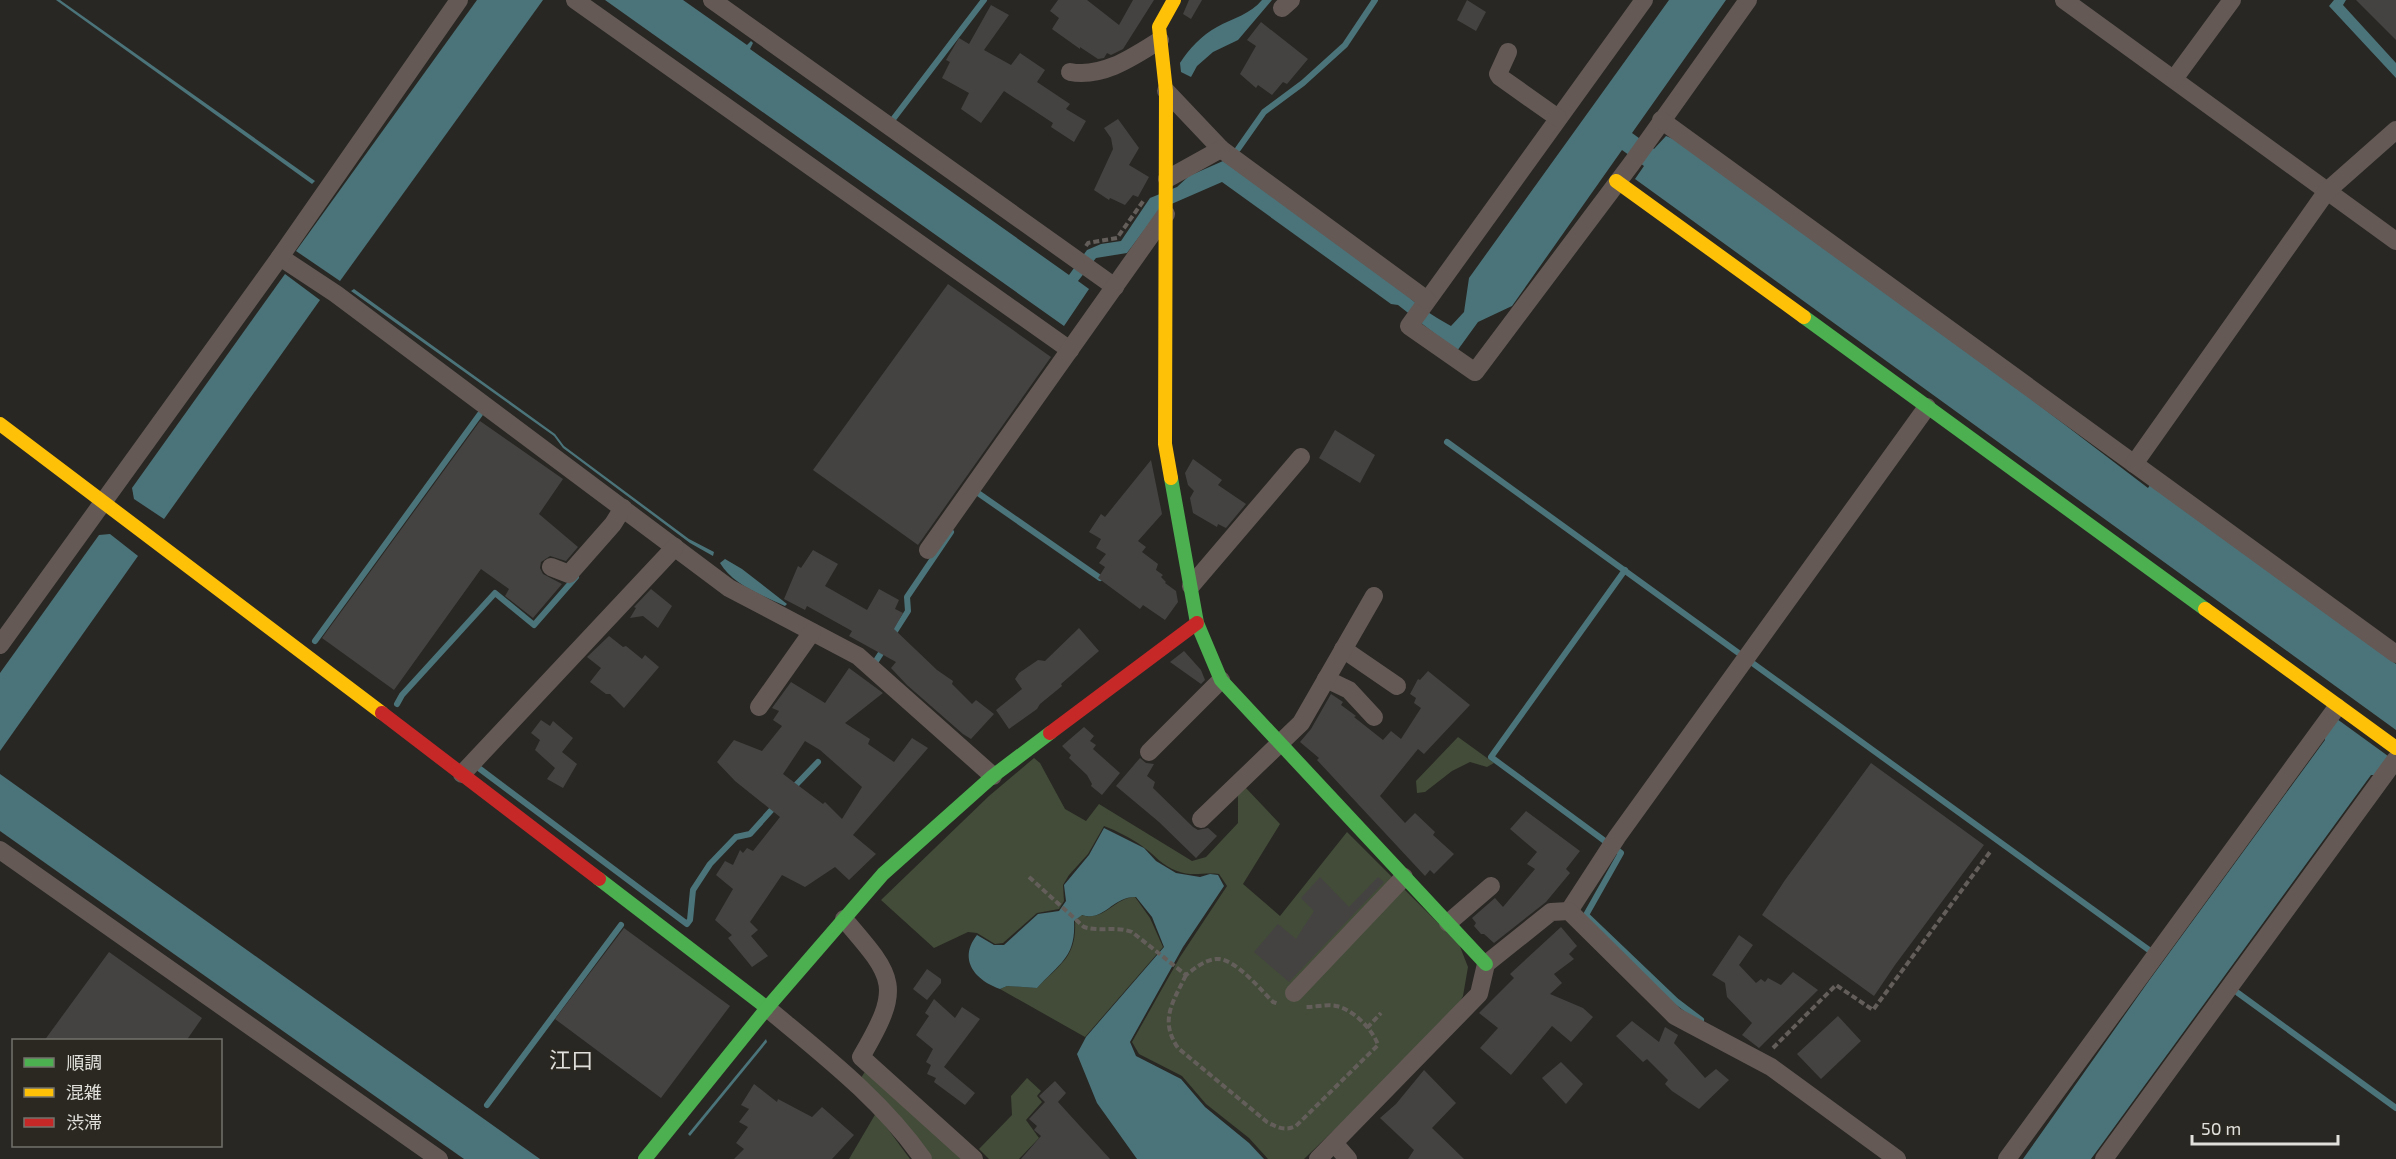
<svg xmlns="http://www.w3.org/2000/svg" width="2396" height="1159" font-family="'Exo 2','Noto Sans JP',sans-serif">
<rect width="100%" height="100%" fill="#282723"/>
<!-- green -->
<g fill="#424c38">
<path d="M1458,737L1494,763L1487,767L1470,762L1452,771L1425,792L1417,793L1416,781Z"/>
<path d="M1034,758L1040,763L1065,809L1086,821L1099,804L1192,861L1206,857L1238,823V795L1245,787L1280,824L1243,884L1280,916L1347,832L1459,944L1468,967L1463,996L1453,1015L1304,1159H1268L1249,1138L1206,1104L1182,1076L1139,1054L1132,1042L1180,957L1227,886L1219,874C1204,872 1192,877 1177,871C1162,866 1154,854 1142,846C1131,838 1117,831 1104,826L1088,854L1069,875L1063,885L1064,901L1059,909L1037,913L1003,943L995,944L977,933L968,932L934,948L881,900L989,796Z"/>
<path d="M1135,897L1150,918L1163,947L1085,1037L1000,989L1007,986L1037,988C1060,964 1077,957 1075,921L1081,915C1105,922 1113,898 1135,897Z"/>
<path d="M866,1070L966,1159H932L914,1134L861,1078Z"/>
<path d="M1027,1078L1041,1091L1037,1096L1042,1102L1026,1120L1039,1138L1019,1159H989L979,1149L1012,1115L1011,1096Z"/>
<path d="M876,1113L910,1159H849Z"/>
</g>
<!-- water -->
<g fill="#4b747a">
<path d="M56,0H60L315,181L312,184Z"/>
<path d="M477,0H543L340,281L296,251Z"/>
<path d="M605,0H683L747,45L751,41L753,43L750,49L1069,275L1087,250L1101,244L1121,241L1150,198L1177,187L1189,176L1223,161L1398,286C1413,303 1431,315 1451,326L1464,312L1469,278L1669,0H1726L1632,133L1654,149L1666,136L1676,140L1922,316L2148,488L2150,485L2396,664V730L1635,179L1644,166L1622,150L1512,306L1478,322L1457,351L1398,305L1391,304L1222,182L1160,209L1127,253L1096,258L1078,281L1089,289L1064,326Z"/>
<path d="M1262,0H1272L1238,40L1213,52L1197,66L1191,77L1181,72L1180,63C1189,49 1202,35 1217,27C1233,18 1251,14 1262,0Z"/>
<path d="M2334,0H2346L2343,5L2396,63V78L2329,6Z"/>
<path d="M285,274L320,300L164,519L134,499L132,488Z"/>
<path d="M354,289L555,434L564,446L689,539L714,552L713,556L690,543L563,448L554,436L351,291Z"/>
<path d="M110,534L138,556L0,751V673L99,535Z"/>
<path d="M725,559L742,569L787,604L785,606C763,596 732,584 720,563Z"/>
<path d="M2337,719L2388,756L2375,775H2371L2091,1159H2023L2148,982L2325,740V736Z"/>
<path d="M0,774L540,1159H464L0,831Z"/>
<path d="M1104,828L1144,848L1156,861L1176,873L1200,877L1210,874L1218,875L1224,886L1183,947L1130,1042L1136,1056L1181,1079L1205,1107L1249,1143L1264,1159H1137L1097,1103L1077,1054L1086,1037L1164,947L1152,917L1136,897C1113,896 1104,922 1082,915L1074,921C1076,957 1060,963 1037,988L1007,986L1000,989C974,980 958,959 977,935L994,945H1004L1038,914L1059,911L1066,901L1064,885L1089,855Z"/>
<path d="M766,1039L767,1042L690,1136L688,1134Z"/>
</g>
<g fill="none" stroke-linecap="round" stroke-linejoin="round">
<!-- stream -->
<g stroke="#4b747a" stroke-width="6">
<path d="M894,118L984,0"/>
<path d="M1238,149L1264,112L1303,83L1345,45L1375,0"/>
<path d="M1447,442L2149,950"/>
<path d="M978,493L1100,578"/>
<path d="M1625,570L1491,757L1621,853L1586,915L1676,1001L1701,1020"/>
<path d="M892,636L908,611L907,597L951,532"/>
<path d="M315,641L480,414"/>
<path d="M874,664L885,647"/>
<path d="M397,704L402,695L495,593L534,625L576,577"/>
<path d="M480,769L687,924L690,920L693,890L710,864L736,837L750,834L776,805"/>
<path d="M792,789L818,762"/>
<path d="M2238,993L2396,1108"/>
<path d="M487,1105L621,925"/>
</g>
</g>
<!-- building -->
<g fill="#454342" fill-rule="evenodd">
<path d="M1058,0H1087L1119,25L1133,0H1154L1123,49L1111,55L1107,53L1104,58L1098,59L1080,47V49L1052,29L1059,18L1050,11Z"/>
<path d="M1189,0H1202L1191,19L1183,14Z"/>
<path d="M1467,0L1486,12L1476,31L1457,20Z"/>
<path d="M2356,0H2396V40Z"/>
<path d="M991,5L1009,15L984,50L1011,65L1020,53L1045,70L1037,82L1070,104L1066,109L1086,121L1074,142L1051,127L1053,123L1004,91L981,123L961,109L969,93L942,78L950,62L946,60L959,38L969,44Z"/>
<path d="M1261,22L1308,59L1287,84L1283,82L1272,95L1258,85L1256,88L1240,74L1256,46L1247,40Z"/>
<path d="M1118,119L1139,148L1129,165L1149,177L1138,197L1133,195L1125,205L1110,198L1109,200L1094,190L1113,149L1111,138L1104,128Z"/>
<path d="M948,284L1051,357L918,545L813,470Z"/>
<path d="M480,421L563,479L539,514L578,547L566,561L550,556L541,562L540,568L543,574L562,584L533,618L505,596L509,589L481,569L394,690L322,638Z"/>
<path d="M1335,430L1375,455L1360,483L1319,458Z"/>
<path d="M1193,459L1222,480L1218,485L1246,504L1226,528L1218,524L1217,527L1193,513L1190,498L1194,491L1188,485L1185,473Z"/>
<path d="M1151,460L1162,514L1138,541L1146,547L1142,552L1158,564L1156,570L1163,575L1161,577L1166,582L1165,583L1176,591L1178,602L1165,620L1143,605L1140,609L1098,578L1105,567L1099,563L1106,554L1096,548L1101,539L1089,532L1101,514L1105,517Z"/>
<path d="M813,550L838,564L825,586L867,610L879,589L899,600L895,609L903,613L894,629L937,670L953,681L952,684L972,704L976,700L994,714L971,739L963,734L907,685L891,668L896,662L849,636L852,631L807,606L805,610L784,599L798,566L801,568Z"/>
<path d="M651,589L672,606L658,628L643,616L630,618L636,608L634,607Z"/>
<path d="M1079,628L1099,651L1061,684L1062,686L1040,704L1037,709L1009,729L996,710L1022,689L1015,679L1019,673L1038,660L1045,661Z"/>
<path d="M609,636L623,647L626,646L642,659L645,655L659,667L624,708L610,694H606L590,682L601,668L587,657Z"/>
<path d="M1184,651L1201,670L1205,680L1201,684L1170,662Z"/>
<path d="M849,668L883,693L845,723L870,739L868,744L894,762L912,738L928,748L853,835L876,854L849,880L835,867L805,887L782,875L750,922L758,930L751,936L768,956L752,967L728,938L732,935L715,920L733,889L716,875L725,861L733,865L740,850L743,853L747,848L753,851L780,817L735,781L717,762L734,740L762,751L782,726L773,720L779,711L772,708L791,682L825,703ZM805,741L820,750L862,787L842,819L825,802L823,804L783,774Z"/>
<path d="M1428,671L1470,705L1424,754L1418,749L1380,796L1405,823L1415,813L1435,832L1433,835L1454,854L1434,874L1430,870L1425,876L1317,760L1319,758L1300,742L1311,729L1331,694L1343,702L1341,705L1356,716L1354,717L1383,740L1391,731L1401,739L1421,708L1414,703L1416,698L1410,694L1418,679L1420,680Z"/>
<path d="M541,720L550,726L553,721L573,738L562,752L577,764L563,788L547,779L555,768L535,750L540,740L531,733Z"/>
<path d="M1084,727L1094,736L1090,741L1096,745L1093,749L1120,773L1102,795L1091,786L1092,784L1087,775L1069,758L1071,755L1062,746Z"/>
<path d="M1140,758L1146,763L1154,764L1147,776L1155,782L1153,788L1193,827L1198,830L1208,828L1217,836L1196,858L1159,822L1116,786Z"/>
<path d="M1871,763L1984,845L1895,965L1874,996L1762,915L1785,880Z"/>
<path d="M1526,811L1580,851L1566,869L1570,873L1546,902L1494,943L1484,934H1481L1474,926L1476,923L1472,918L1495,898L1503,907L1535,869L1527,864L1537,852L1510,829Z"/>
<path d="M1320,877L1349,907L1378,877L1384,882L1289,982L1254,952L1278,924L1296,939L1314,911L1301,898Z"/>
<path d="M1561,927L1577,946L1569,954L1574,959L1554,974L1562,983L1550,994L1583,1008L1593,1017L1571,1042L1552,1026L1511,1075L1480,1048L1498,1028L1479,1013L1514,978L1510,974Z"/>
<path d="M624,928L730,1006L661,1098L555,1019Z"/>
<path d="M1739,935L1753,945L1739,965L1756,983L1761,979L1765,982L1768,978L1781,985L1793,972L1818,990L1759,1048L1742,1035L1752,1023L1727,997L1725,983L1712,975Z"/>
<path d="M109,952L202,1018L186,1041H44Z"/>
<path d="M927,969L941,979V983L927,1000L913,989Z"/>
<path d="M934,999L955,1018L962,1007L980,1019L944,1067L975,1093L965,1105L934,1082L936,1078L927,1074L931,1065L926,1062L933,1049L916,1035L929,1016L925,1013Z"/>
<path d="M1838,1016L1861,1041L1821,1079L1797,1054Z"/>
<path d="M1632,1021L1659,1042L1665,1027L1678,1035L1674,1043L1705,1078L1716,1069L1729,1080L1699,1109L1672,1091L1665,1084L1668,1080L1647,1059L1643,1062L1616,1036Z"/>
<path d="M1561,1062L1583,1084L1566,1104L1542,1078Z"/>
<path d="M1424,1070L1456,1103L1432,1128L1464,1159H1408L1414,1150L1380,1118L1396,1104Z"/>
<path d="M1055,1081L1066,1093L1058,1102L1110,1159H1021L1041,1136L1034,1130L1037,1126L1029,1119L1045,1102L1039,1096Z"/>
<path d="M754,1084L777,1102L778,1099L812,1117L822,1107L854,1135L832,1159H734L744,1149L736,1143L748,1127L739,1122L749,1109L741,1105Z"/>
</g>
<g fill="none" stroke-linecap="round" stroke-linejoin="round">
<!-- path -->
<g stroke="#645e5b" stroke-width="4" stroke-dasharray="6 3" stroke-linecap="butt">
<path d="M1086,246L1088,243L1117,238L1144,200"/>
<path d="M1029,877L1084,927C1100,932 1116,926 1132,932L1186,975C1195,968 1205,960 1216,959C1234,957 1261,990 1273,1002L1279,1004"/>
<path d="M1186,975C1173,1002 1159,1020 1178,1048L1267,1122C1278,1128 1285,1131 1296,1126L1378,1045C1373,1030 1353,1009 1336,1006C1327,1004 1316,1007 1306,1007"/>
<path d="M1367,1028L1381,1013"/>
<path d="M1773,1048L1836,985L1873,1010L1990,852"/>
</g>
<!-- street -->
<g stroke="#645955" stroke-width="18">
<path d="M575,0L1070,350"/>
<path d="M712,0L1115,287"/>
<path d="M1644,0L1409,326L1475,372L1632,163L1748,0"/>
<path d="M2064,0L2396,241"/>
<path d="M1282,8L1291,0"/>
<path d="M1508,52L1498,74L1500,77L1558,118"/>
<path d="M1070,72C1103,78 1133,57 1160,40"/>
<path d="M2174,79L2232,0"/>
<path d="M1166,91L1221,149L1427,300"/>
<path d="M1661,120L2396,654"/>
<path d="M1167,179L1221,149"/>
<path d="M280,257L336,294L729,588L858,656L993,776"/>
<path d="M2134,464L2327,191L2396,130"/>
<path d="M928,550L1166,214"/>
<path d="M551,567L569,574L613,524L623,508"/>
<path d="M1191,586L1301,457"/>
<path d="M0,645L280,257L459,0"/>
<path d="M1343,649L1397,686"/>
<path d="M1326,679L1349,690L1374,717"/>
<path d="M759,707L812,632"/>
<path d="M1149,752L1221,680"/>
<path d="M462,774L675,547"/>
<path d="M1201,819L1301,723L1374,596"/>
<path d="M0,850L439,1159"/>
<path d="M1569,911L1617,837L1927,407"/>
<path d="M844,919C895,978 903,986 861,1057L974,1159"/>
<path d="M1448,923L1491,886"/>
<path d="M1294,993L1404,877"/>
<path d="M767,1008C822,1054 881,1099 923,1159"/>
<path d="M1334,1143L1348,1159"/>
<path d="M1318,1159L1479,994L1486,964L1551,912L1569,911L1675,1016L1771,1067L1897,1159"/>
<path d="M2007,1159L2337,707"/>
<path d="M2104,1159L2396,759"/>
</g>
<!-- fast -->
<g stroke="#4caf50" stroke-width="14">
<path d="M1804,317L2205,609"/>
<path d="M1171,478L1197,623L1221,680L1486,964"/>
<path d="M599,879L767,1008"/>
<path d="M645,1159L767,1008L883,874L993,776L1050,733"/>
</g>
<!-- slow -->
<g stroke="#ffc107" stroke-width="14">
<path d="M1616,181L1804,317"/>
<path d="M0,424L382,713"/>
<path d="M1171,478L1165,444L1166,91L1159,27L1174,0"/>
<path d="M2205,609L2396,748"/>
</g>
<!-- jam -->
<g stroke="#c62828" stroke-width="14">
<path d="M382,713L599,879"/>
<path d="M1050,733L1197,623"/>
</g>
</g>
<g text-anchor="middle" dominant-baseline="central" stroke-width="4.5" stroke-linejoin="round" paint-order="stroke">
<!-- quarter labels -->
<g font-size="22" fill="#e1e0db" stroke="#2a2821">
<text x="571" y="1059">江口</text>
</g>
</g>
<!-- legend -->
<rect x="12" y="1039" width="210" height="108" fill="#2a2821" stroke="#73726b" stroke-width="1.5"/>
<rect x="24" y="1058" width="30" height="9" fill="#4caf50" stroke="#73726b" stroke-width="1.5"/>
<text x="66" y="1069" font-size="18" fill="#e1e0db">順調</text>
<rect x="24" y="1088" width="30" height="9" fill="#ffc107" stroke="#73726b" stroke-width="1.5"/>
<text x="66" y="1099" font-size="18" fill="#e1e0db">混雑</text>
<rect x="24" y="1118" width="30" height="9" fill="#c62828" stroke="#73726b" stroke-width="1.5"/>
<text x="66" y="1129" font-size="18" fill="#e1e0db">渋滞</text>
<!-- scale -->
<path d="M2192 1135v9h146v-9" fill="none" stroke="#e1e0db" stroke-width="3"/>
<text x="2201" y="1135" font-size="18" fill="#e1e0db" stroke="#2a2821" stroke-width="4.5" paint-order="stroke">50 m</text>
</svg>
